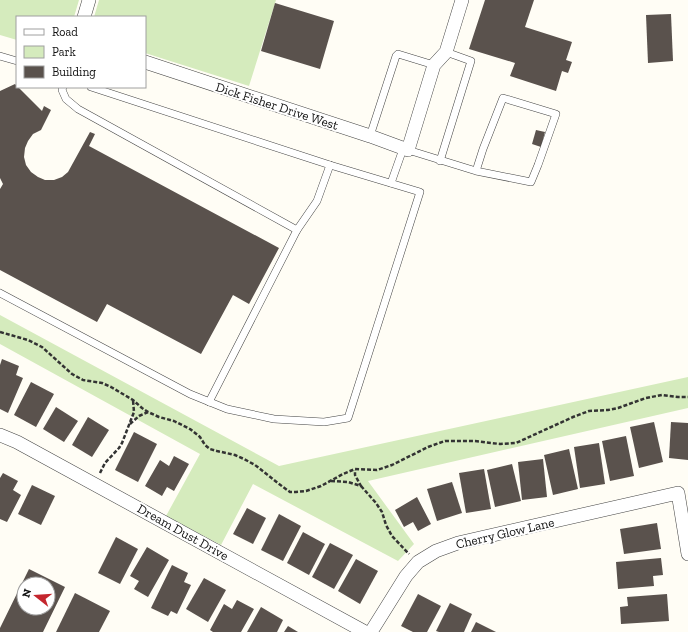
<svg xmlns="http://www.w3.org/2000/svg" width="688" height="632" font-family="'Zilla Slab',serif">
<rect width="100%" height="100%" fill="#fffdf5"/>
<!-- green -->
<g fill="#d5ebbd">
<path d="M0,0H79L74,17H17V40L0,35Z"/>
<path d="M99,0H276L249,86L145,53V17H94Z"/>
<path d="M0,315L279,466L688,377V408L368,481L414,544L398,561L253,484L221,545L166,516L200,454L0,344Z"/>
</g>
<!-- building -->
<g fill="#5a524d" fill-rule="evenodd">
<path d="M485,0H534L525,27L572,42L566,60L572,62L568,73L562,71L556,91L510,76L515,63L469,49Z"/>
<path d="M275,3L334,21L320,69L261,51Z"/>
<path d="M671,14L673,61L648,63L646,15Z"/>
<path d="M15,84L42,111L44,106L51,110L41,130L33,134L28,141L25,148L24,157L26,165L31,172L38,177L45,180H54L62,177L68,172L90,132L95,134L89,146L279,248L249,304L233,295L201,354L107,304L97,322L0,270V189L3,184L0,178V91Z"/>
<path d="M536,130L545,132L541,147L532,144Z"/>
<path d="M2,359L19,366L16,375L23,378L8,413L0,409V365Z"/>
<path d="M31,382L54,394L36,427L14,415Z"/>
<path d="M56,407L78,421L64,442L43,429Z"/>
<path d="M88,417L109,430L92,457L72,445Z"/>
<path d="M654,422L663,462L639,468L630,427Z"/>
<path d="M671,422L688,423V460L669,458Z"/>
<path d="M134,432L157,444L138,482L115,470Z"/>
<path d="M626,436L634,476L610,481L602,441Z"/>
<path d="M599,443L605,484L580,488L574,447Z"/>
<path d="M569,449L578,489L553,495L544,455Z"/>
<path d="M174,456L189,464L174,491L167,487L162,496L145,486L160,460L169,466Z"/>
<path d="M543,459L547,497L522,500L518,462Z"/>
<path d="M512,464L521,501L495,507L487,470Z"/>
<path d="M484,469L491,509L466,513L459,473Z"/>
<path d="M3,473L18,481L13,490L21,495L7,522L0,519V478Z"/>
<path d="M452,482L462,513L437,521L427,489Z"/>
<path d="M32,485L55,496L41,525L18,514Z"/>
<path d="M417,497L431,524L418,531L413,522L404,527L395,510Z"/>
<path d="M247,508L266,518L253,544L233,534Z"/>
<path d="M279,514L301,526L283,561L261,550Z"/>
<path d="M657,523L661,549L624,554L620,529Z"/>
<path d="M303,532L325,544L309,575L287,563Z"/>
<path d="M116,537L138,549L120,584L98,573Z"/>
<path d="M330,543L353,555L334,589L312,577Z"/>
<path d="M147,547L169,560L148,597L134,589L139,581L130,576Z"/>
<path d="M661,558L663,575L653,576L654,586L618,589L616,562Z"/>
<path d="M356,559L378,571L360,604L338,591Z"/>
<path d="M172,565L188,573L184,582L191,585L177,614L171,611L168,616L151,608Z"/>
<path d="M29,569L65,587L43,632H0V628ZM24,584H48V608H24Z"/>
<path d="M204,578L226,590L208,622L186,609Z"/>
<path d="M75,593L110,611L99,632H56Z"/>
<path d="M418,594L441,606L427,632H413L401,626Z"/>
<path d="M667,594L669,621L621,624L620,607L628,606L627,597Z"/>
<path d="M237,600L254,609L241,632H213L210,630L224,604L232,609Z"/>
<path d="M450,603L472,614L464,632H439L436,631Z"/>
<path d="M261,607L283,620L277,632H247Z"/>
<path d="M476,622L496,632H471Z"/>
<path d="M288,626L298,632H284Z"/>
</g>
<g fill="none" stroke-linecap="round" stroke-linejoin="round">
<defs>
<g id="lane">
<path d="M0,56L17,61"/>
<path d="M63,87L62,90L66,99L78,109L297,230"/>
<path d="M370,136L396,56L398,54L434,65"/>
<path d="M408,150L476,171L531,182L538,165L556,114L503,98L483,149L476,171"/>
<path d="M440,161L471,61L446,52"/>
<path d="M391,183L403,149"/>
<path d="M0,293L190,394L227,409L274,419L324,422L348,418L420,192L330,165L91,87"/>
<path d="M209,402L297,230L317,201L330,165"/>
</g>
<g id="street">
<path d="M84,17L89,0"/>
<path d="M145,62L370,136L408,150L434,65L446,52L462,0"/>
<path d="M0,435L17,442L365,632"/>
<path d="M371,632L406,576L418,562L436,551L458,543L678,493L688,554"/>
</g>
</defs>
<!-- lane casing -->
<use href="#lane" stroke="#444" stroke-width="8"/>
<!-- street casing -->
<use href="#street" stroke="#444" stroke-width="14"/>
<!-- path -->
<g stroke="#333" stroke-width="2.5" stroke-dasharray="4 2" stroke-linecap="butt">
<path d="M0,332L28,340L42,347L72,374L83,380L102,383L111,387L133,400L142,408L148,412L159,417L174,421L190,429L200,437L205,445L210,449L217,451L235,455L244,459L255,465L283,487L290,492H296L306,491L321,486L343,474L355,469L377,470L392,465L428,447L445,441H475L500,444L516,443L573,417L589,411L608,410L618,408L646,398L662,395L678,397H688"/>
<path d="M130,424L139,416L148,412"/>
<path d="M100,473L105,463L119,448L122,443L134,412L133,400"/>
<path d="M331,481L348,482L361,486L355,475V470"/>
<path d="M361,486L376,503L382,512L386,525L392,536L409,554"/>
</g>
<!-- lane -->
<use href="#lane" stroke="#fff" stroke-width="7"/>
<!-- street -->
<use href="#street" stroke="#fff" stroke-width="13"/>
</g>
<g text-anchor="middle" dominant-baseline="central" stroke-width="4" stroke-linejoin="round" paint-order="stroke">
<!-- street labels -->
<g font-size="13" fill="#111" stroke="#fff">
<text transform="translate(277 106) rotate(18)">Dick Fisher Drive West</text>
<text transform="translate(183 532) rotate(29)">Dream Dust Drive</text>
<text transform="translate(505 533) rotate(-13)">Cherry Glow Lane</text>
</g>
</g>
<!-- legend -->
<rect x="16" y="16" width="130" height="72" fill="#ffffff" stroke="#a0a0a0"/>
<rect x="24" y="29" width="20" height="6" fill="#ffffff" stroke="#a0a0a0"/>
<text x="52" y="36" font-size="12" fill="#111111">Road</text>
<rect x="24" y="46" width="20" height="12" fill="#d5ebbd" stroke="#a0a0a0"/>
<text x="52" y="56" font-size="12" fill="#111111">Park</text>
<rect x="24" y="66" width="20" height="12" fill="#5a524d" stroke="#a0a0a0"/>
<text x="52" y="76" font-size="12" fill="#111111">Building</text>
<!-- north arrow -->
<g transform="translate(36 596) rotate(287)"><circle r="19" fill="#ffffff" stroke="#a0a0a0"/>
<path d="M0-3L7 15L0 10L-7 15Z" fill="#c4262e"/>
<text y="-6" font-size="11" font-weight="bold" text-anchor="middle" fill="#111111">N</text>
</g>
</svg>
